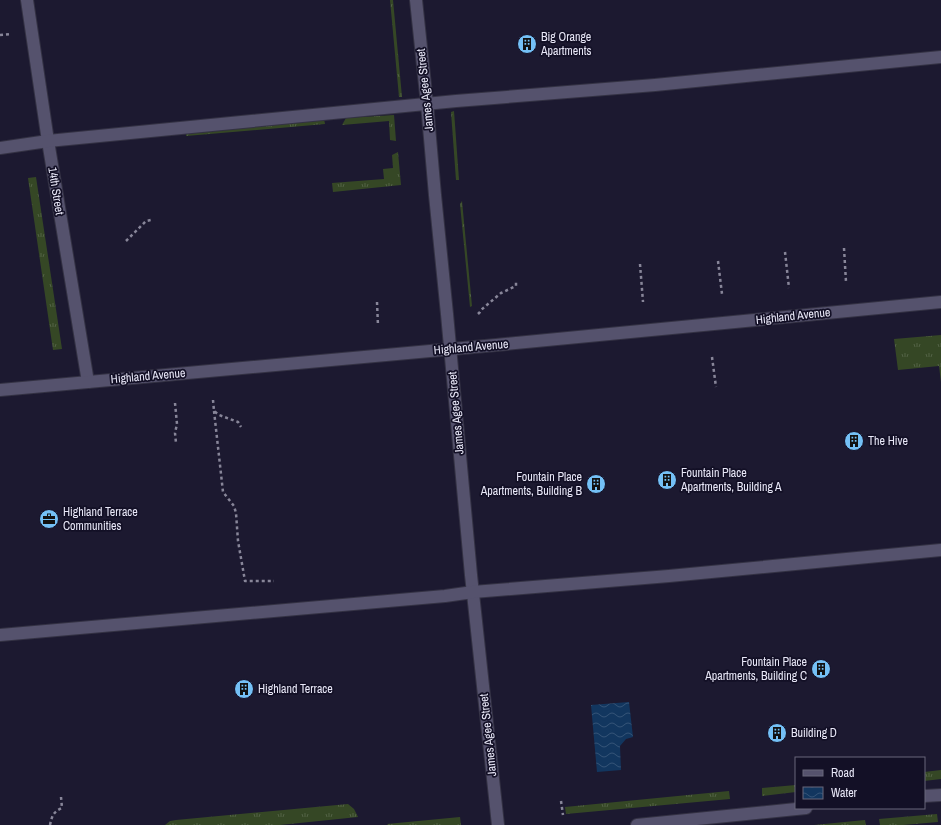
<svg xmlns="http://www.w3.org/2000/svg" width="941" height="825" font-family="'Archivo Narrow',sans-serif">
<defs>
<pattern id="grass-tufts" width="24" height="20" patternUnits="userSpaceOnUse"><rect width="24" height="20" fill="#354725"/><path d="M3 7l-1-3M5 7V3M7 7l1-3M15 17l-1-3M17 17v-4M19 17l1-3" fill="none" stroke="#526245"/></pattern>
<pattern id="water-waves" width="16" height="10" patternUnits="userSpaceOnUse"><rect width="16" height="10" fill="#12365f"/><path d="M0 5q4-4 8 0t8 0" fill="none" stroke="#345377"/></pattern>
</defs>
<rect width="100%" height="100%" fill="#1c1930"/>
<!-- grass -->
<g fill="url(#grass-tufts)">
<path d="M390,0H393L402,97H399Z"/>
<path d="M454,111L459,180H456L451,112Z"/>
<path d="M394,115L396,141L390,140L389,121L342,125L346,118Z"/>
<path d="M324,119L325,124L186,136V133Z"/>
<path d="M398,152L401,185L333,192L332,183L384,179L383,169L393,168L392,155Z"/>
<path d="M36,177L62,349L53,350L28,178Z"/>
<path d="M462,201L472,306L470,307L460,204Z"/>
<path d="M941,335V382L939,366L898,370L894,339Z"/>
<path d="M941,770V779L924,781V772Z"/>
<path d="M796,785V792L762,796V788Z"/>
<path d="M729,791L730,799L566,814L565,807Z"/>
<path d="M348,804L354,809L358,817L280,825H165L170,821L176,820Z"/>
<path d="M937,814L938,822L903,825H880L879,819Z"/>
<path d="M460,817L461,825H388L387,824Z"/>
<path d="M865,820L866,825H814Z"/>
</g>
<!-- water -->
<path fill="url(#water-waves)" d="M629,702L633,737L626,739L620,746L621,770L597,772L591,705Z"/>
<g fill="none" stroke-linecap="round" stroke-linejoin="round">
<defs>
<g id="minor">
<path d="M27,0L48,141L88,382"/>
<path d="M416,0L427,104L435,195L447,314L471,575L498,825"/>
<path d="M0,148L48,141L456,101L655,85L941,57"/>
<path d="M0,390L496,345L941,302"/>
<path d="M0,635L445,596L473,592L669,576L941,550"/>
<path d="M924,796L941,795"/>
<path d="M637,825L806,808"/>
</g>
</defs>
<!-- minor casing -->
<use href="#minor" stroke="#343244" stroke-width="14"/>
<!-- path -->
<g stroke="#888699" stroke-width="2.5" stroke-dasharray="3 3" stroke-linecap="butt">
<path d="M0,35L11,34"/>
<path d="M126,241L146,221L151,220"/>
<path d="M844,248L846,282"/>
<path d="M785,252L789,288"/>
<path d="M718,261L722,294"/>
<path d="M640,264L643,302"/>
<path d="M377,302L378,326"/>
<path d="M478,314L480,312L481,310L501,293L516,286V280"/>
<path d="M712,357L716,387"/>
<path d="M213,400L214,411L219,415L238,422L241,427"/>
<path d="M175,403L177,424L175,433L176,443"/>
<path d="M214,411L223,492L234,506L236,513L238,541L245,581H274"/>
<path d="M561,801L563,815"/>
<path d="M50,825C52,816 53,812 62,808L61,797"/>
</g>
<!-- minor -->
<use href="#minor" stroke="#55526d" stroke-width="12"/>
</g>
<!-- icons -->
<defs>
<symbol id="building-disc" viewBox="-11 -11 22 22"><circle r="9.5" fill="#74c0f6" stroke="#131026"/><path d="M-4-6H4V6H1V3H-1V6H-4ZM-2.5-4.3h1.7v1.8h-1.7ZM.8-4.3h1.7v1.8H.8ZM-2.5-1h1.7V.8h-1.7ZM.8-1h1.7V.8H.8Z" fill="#111"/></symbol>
<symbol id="office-disc" viewBox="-11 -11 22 22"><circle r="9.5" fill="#74c0f6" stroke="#131026"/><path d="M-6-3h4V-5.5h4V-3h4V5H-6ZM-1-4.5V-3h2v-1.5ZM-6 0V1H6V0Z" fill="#111"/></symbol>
</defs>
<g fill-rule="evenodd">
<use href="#building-disc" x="516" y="33" width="22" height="22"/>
<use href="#building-disc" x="843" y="430" width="22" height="22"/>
<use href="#building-disc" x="656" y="469" width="22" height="22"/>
<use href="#building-disc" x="585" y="473" width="22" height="22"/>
<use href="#office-disc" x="38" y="508" width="22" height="22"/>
<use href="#building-disc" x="810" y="658" width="22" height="22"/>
<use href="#building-disc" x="233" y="678" width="22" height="22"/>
<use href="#building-disc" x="766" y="722" width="22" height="22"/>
</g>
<g text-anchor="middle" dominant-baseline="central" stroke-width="3.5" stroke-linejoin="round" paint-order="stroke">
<!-- poi labels -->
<g font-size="12" fill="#e9e8f8" stroke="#131026" text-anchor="start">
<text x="541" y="37">Big Orange<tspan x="541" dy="14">Apartments</tspan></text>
<text x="868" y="441">The Hive</text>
<text x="681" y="473">Fountain Place<tspan x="681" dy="14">Apartments, Building A</tspan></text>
<text x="582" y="477" text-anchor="end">Fountain Place<tspan x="582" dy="14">Apartments, Building B</tspan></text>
<text x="63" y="512">Highland Terrace<tspan x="63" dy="14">Communities</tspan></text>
<text x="807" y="662" text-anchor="end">Fountain Place<tspan x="807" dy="14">Apartments, Building C</tspan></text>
<text x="258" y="689">Highland Terrace</text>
<text x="791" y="733">Building D</text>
</g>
<!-- street labels -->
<g font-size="12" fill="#e9e8f8" stroke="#131026">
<text transform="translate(425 90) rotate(-96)">James Agee Street</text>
<text transform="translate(56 191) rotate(81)">14th Street</text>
<text transform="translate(793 316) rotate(-6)">Highland Avenue</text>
<text transform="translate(471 347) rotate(-5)">Highland Avenue</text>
<text transform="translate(148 376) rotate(-5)">Highland Avenue</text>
<text transform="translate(456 413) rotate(-95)">James Agee Street</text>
<text transform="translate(488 735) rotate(-96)">James Agee Street</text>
</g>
</g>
<!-- legend -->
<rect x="795" y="757" width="130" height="52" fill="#131026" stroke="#69667a"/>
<rect x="803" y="770" width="20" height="6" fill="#55526d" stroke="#69667a"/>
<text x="831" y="777" font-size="12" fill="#e9e8f8">Road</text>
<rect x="803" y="787" width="20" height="12" fill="url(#water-waves)" stroke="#69667a"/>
<text x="831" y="797" font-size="12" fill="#e9e8f8">Water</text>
</svg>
